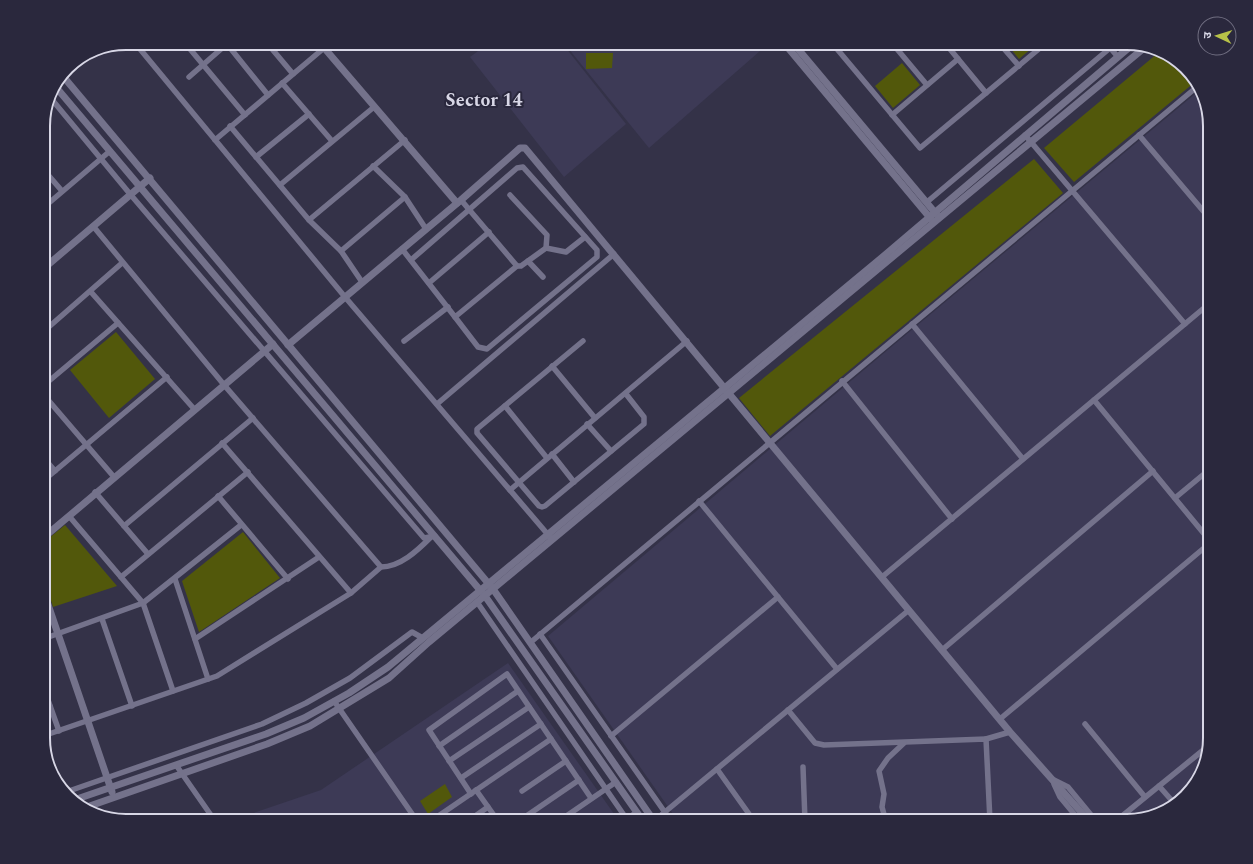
<svg xmlns="http://www.w3.org/2000/svg" width="1253" height="864" font-family="Spectral,'Noto Sans Devanagari',serif">
<rect width="100%" height="100%" fill="#343248"/>
<!-- built -->
<g fill="#3d3a56">
<path d="M489,43H562L626,124L564,177L470,57Z"/>
<path d="M564,43H769L649,148Z"/>
<path d="M1201,89L1210,126V738L1196,784L1164,812L1127,821H678L548,636L890,348Z"/>
<path d="M508,663L619,821H230L321,790Z"/>
</g>
<!-- green -->
<g fill="#52580b">
<path d="M1006,43H1038L1019,59Z"/>
<path d="M586,53H613L612,68L586,69Z"/>
<path d="M1158,53L1173,57L1195,82L1074,182L1044,148Z"/>
<path d="M902,63L920,85L893,108L875,86Z"/>
<path d="M1034,159L1063,193L770,436L739,398Z"/>
<path d="M116,332L155,379L109,418L70,370Z"/>
<path d="M65,525L117,586L53,607L43,575V543Z"/>
<path d="M243,532L280,578L199,632L182,581Z"/>
<path d="M445,784L452,797L428,814L420,801Z"/>
</g>
<g fill="none" stroke-linecap="round" stroke-linejoin="round">
<!-- minor -->
<g stroke="#74728b" stroke-width="5.5">
<path d="M135,43L345,297L550,537"/>
<path d="M185,43L245,115"/>
<path d="M267,43L293,74"/>
<path d="M832,43L920,148L1046,43"/>
<path d="M892,43L927,85"/>
<path d="M945,43L986,93"/>
<path d="M999,43L1019,66"/>
<path d="M1106,43L1118,57"/>
<path d="M227,44L268,95"/>
<path d="M189,77L228,43"/>
<path d="M282,83L332,141"/>
<path d="M49,96L130,194L424,538L435,536"/>
<path d="M892,115L958,59"/>
<path d="M230,126L309,220L341,251L362,282"/>
<path d="M1025,135L1185,324"/>
<path d="M1139,135L1210,219"/>
<path d="M215,140L324,48"/>
<path d="M256,157L309,114"/>
<path d="M373,166L405,197L426,229"/>
<path d="M43,169L62,191"/>
<path d="M280,185L374,107"/>
<path d="M510,195L547,235L546,248L521,266H517"/>
<path d="M927,202L1116,43"/>
<path d="M43,208L110,151"/>
<path d="M309,220L405,140"/>
<path d="M93,226L225,386L381,567"/>
<path d="M546,248L566,252L585,237"/>
<path d="M402,249L455,317L517,266L461,200"/>
<path d="M341,251L405,197"/>
<path d="M411,260L517,168L523,167L597,250V257L487,349L478,347L455,317"/>
<path d="M528,261L543,277"/>
<path d="M429,283L489,232"/>
<path d="M91,292L195,410"/>
<path d="M912,324L1023,459"/>
<path d="M43,332L122,263"/>
<path d="M404,341L448,307"/>
<path d="M583,341L477,429V433L539,506L542,507L545,506L644,424V417L626,394"/>
<path d="M552,366L595,418"/>
<path d="M842,381L952,519"/>
<path d="M43,386L118,323"/>
<path d="M43,394L114,477"/>
<path d="M1094,400L1210,541"/>
<path d="M437,404L614,254"/>
<path d="M505,406L547,458"/>
<path d="M587,424L611,451"/>
<path d="M222,443L351,593"/>
<path d="M552,454L574,482"/>
<path d="M43,457L55,471"/>
<path d="M43,481L167,377"/>
<path d="M510,490L687,341"/>
<path d="M95,492L148,554"/>
<path d="M218,496L288,579"/>
<path d="M1175,498L1210,469"/>
<path d="M699,501L837,669"/>
<path d="M69,516L143,603L173,691"/>
<path d="M124,526L253,418"/>
<path d="M121,577L248,472"/>
<path d="M882,577L1210,303"/>
<path d="M175,579L208,679"/>
<path d="M477,602L628,821"/>
<path d="M102,619L132,706"/>
<path d="M540,634L671,821"/>
<path d="M43,639L143,603L241,525"/>
<path d="M195,639L319,557"/>
<path d="M531,642L1198,86"/>
<path d="M942,650L1153,471"/>
<path d="M43,686L59,731"/>
<path d="M334,701L417,821"/>
<path d="M43,708L50,706"/>
<path d="M788,710L815,743L824,745L986,739L990,821"/>
<path d="M1000,719L1210,543"/>
<path d="M1085,724L1145,797"/>
<path d="M43,736L217,676L351,593L381,567C400,567 417,551 431,537"/>
<path d="M611,736L778,597"/>
<path d="M986,739L1010,732"/>
<path d="M439,746L518,691"/>
<path d="M449,761L529,707"/>
<path d="M176,765L215,821"/>
<path d="M803,767L805,821"/>
<path d="M717,769L754,821"/>
<path d="M461,778L541,724"/>
<path d="M1054,780L1068,787L1096,821"/>
<path d="M1054,784L1060,797L1080,821"/>
<path d="M1159,786L1174,803"/>
<path d="M476,790L498,821"/>
<path d="M522,791L566,761"/>
<path d="M66,792L262,724L306,703L350,678L412,632L421,637"/>
<path d="M471,794L429,730L507,674L591,798"/>
<path d="M431,821L551,739"/>
<path d="M468,821L488,807"/>
<path d="M519,821L579,780"/>
<path d="M559,821L616,782"/>
<path d="M624,821L637,812"/>
<path d="M654,821L909,610"/>
<path d="M882,821L885,818L882,807L884,794L879,771L888,758L904,743"/>
<path d="M1116,821L1207,747"/>
</g>
<!-- tertiary -->
<g stroke="#74728b" stroke-width="7">
<path d="M320,43L457,203"/>
<path d="M784,43L931,219"/>
<path d="M793,43L937,215"/>
<path d="M62,75L493,589L654,821"/>
<path d="M55,86L485,596L643,821"/>
<path d="M43,269L150,178"/>
<path d="M288,345L461,200L520,148H525L1010,732L1089,821"/>
<path d="M43,538L273,344"/>
<path d="M43,590L112,792"/>
<path d="M74,800L266,734L304,718L349,693L388,667L885,255L1132,45"/>
<path d="M84,808L267,744L310,726L389,678L429,642L1144,48"/>
</g>
</g>
<g text-anchor="middle" dominant-baseline="central" stroke-width="4" stroke-linejoin="round" paint-order="stroke">
<!-- district labels -->
<g font-size="18" font-weight="bold" fill="#d8d7e6" stroke="#2a283d">
<text x="484" y="100">Sector 14</text>
</g>
</g>
<!-- crop -->
<path d="M0 0H1253V864H0ZM126 50H1127A76 76 0 0 1 1203 126V738A76 76 0 0 1 1127 814H126A76 76 0 0 1 50 738V126A76 76 0 0 1 126 50Z" fill="#2a283d" fill-rule="evenodd"/>
<path fill="none" stroke="#d8d7e6" stroke-width="2" d="M126 50H1127A76 76 0 0 1 1203 126V738A76 76 0 0 1 1127 814H126A76 76 0 0 1 50 738V126A76 76 0 0 1 126 50Z"/>
<!-- north arrow -->
<g transform="translate(1217 36) rotate(274)"><circle r="19" fill="#2a283d" stroke="#706e81"/>
<path d="M0-3L7 15L0 10L-7 15Z" fill="#b7c148"/>
<text y="-6" font-size="11" font-weight="bold" text-anchor="middle" fill="#d8d7e6">उ</text>
</g>
</svg>
